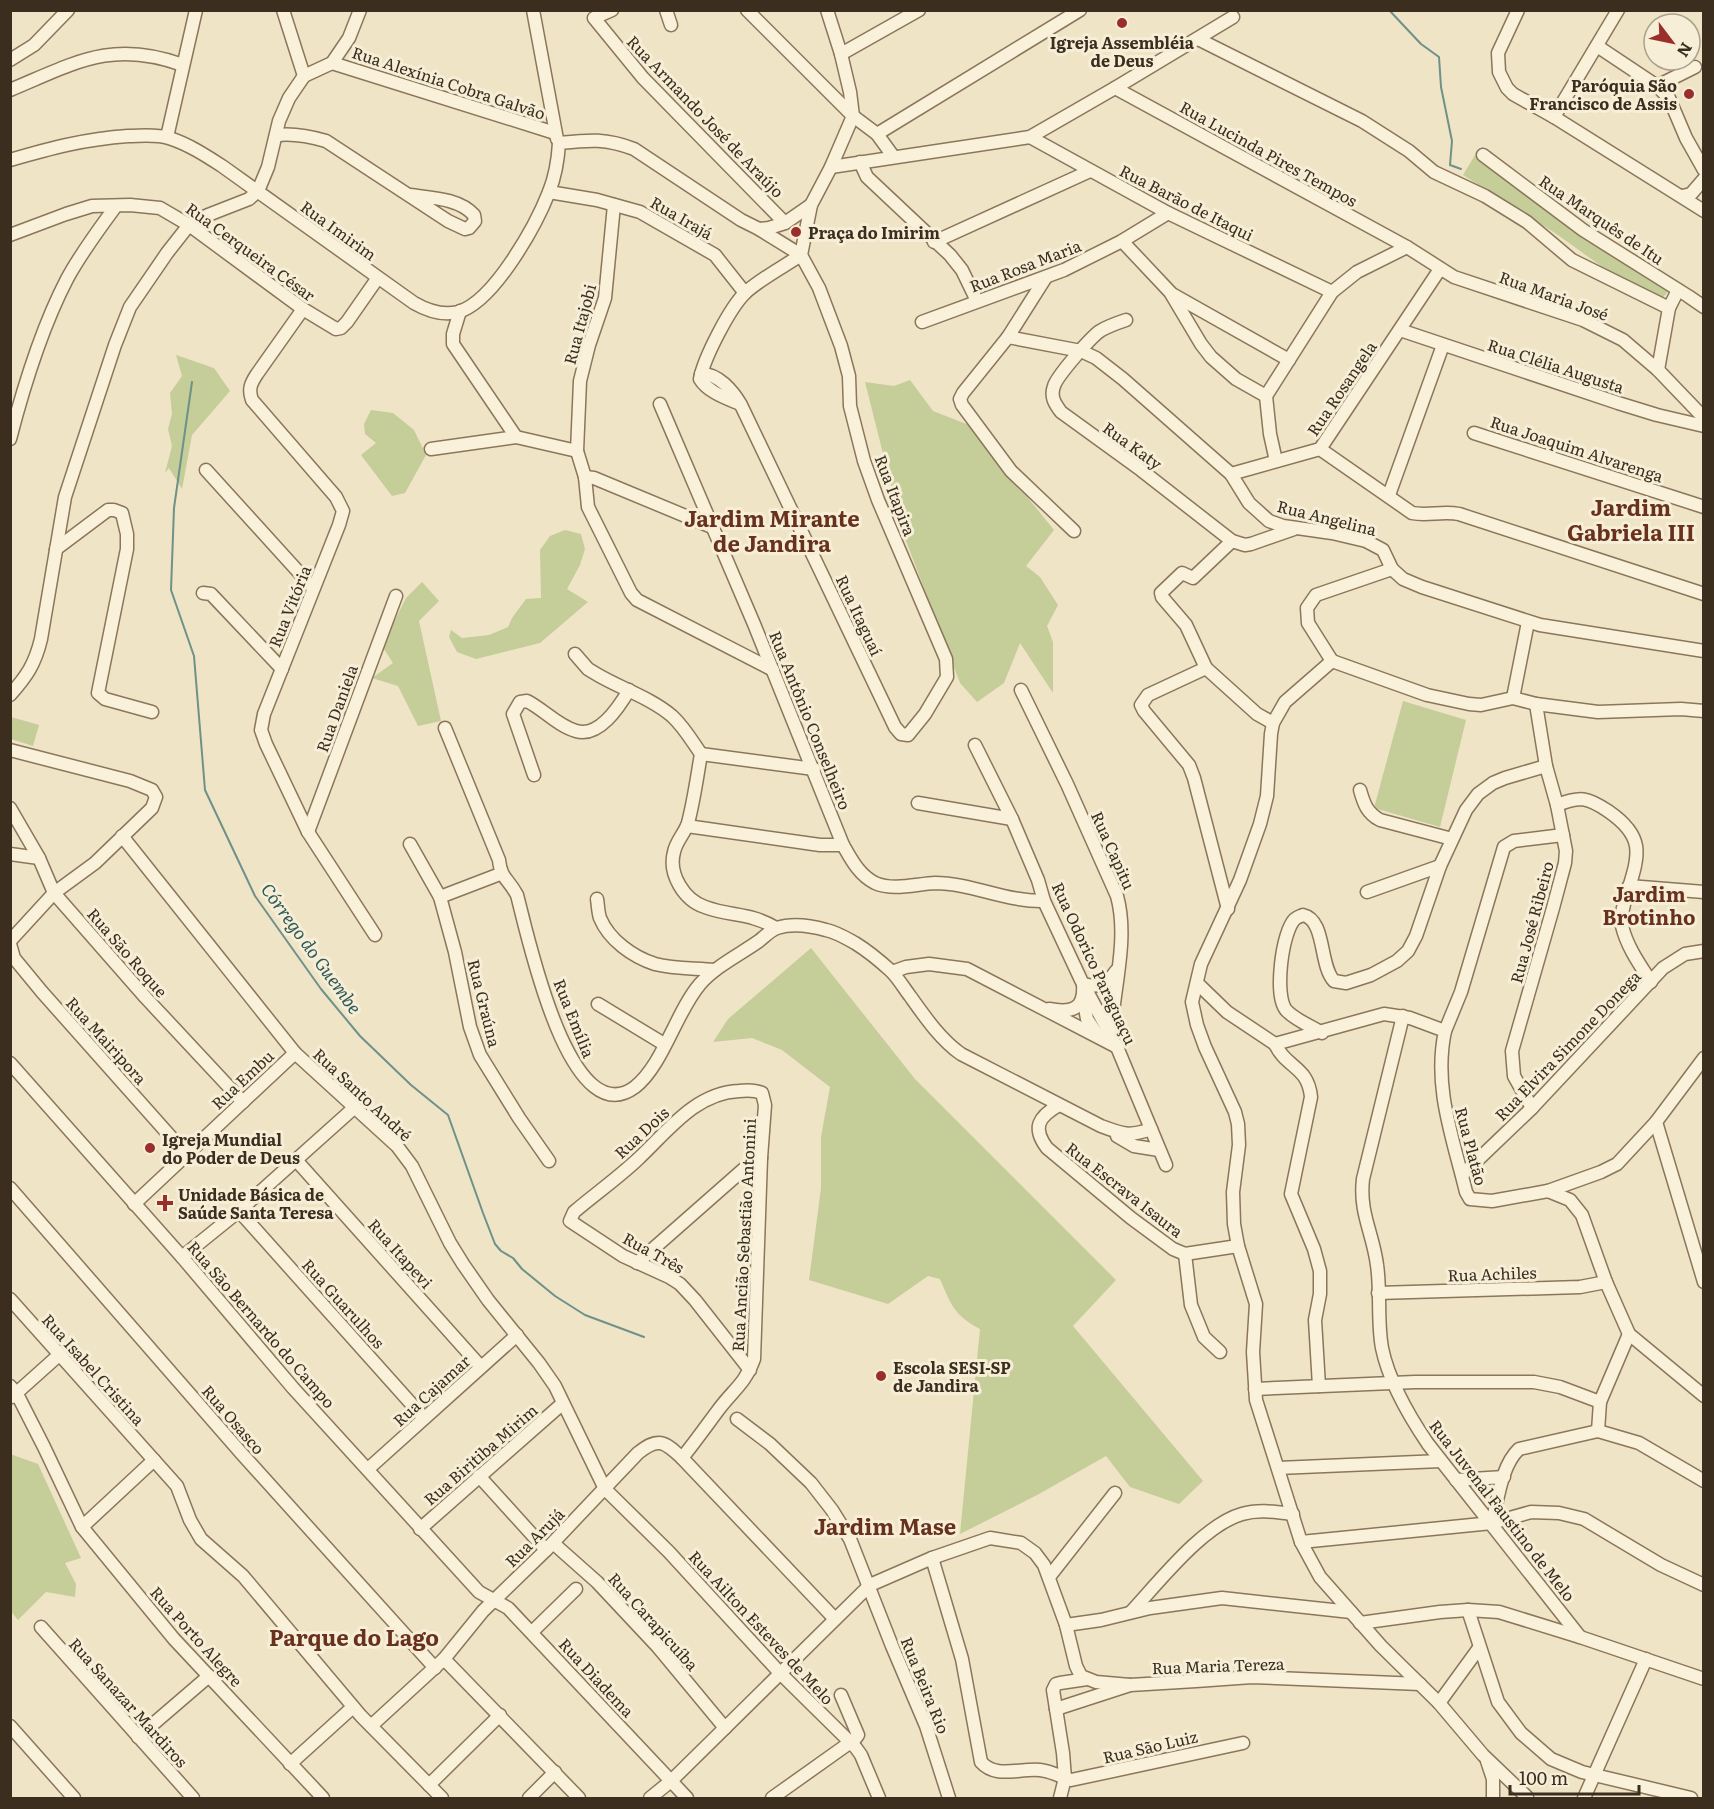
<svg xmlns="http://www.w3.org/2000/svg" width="1714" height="1809" font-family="Literata,serif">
<rect width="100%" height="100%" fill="#efe4c6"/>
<!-- green -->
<g fill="#c5cd99">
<path d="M1475,155L1598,242L1668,287L1667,293L1662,298L1608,271L1555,233L1463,175Z"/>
<path d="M176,355L214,368L230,391L192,435L182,489L169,468L165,473L172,446L168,429L172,414L170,393L182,376Z"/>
<path d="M910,380L933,411L969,425L1054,530L1026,566L1040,577L1058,605L1047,626L1053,642V693L1020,643L1004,683L977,702L960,683L903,533L865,382L894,386Z"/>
<path d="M371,410L393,413L414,430L426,455L405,493L392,496L361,455L376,443L365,434L364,424Z"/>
<path d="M565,530L581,534L585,549L580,565L567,589L588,602L540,643L476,659L457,652L449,637L451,630L462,638L489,635L508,627L512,618L526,599L541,598L540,550L550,536Z"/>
<path d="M422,582L439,601L419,621L441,721L418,726L398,686L372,678L393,663L382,646L406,598Z"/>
<path d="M1403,701L1466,720L1440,827L1374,808Z"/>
<path d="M11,717L39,725L33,746L11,739Z"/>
<path d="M811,948L915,1079L1116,1280L1073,1326L1203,1481L1179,1504L1130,1487L1106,1456L1039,1494L960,1534L980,1329C954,1315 951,1305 940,1279L928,1276L888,1304L809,1280L821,1188V1137L830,1087L782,1050L752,1038L713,1042L728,1019Z"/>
<path d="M10,1454L38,1464L81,1558L65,1563L76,1584L75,1597L46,1592L18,1620L10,1610Z"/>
</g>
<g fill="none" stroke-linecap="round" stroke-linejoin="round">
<!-- stream -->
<g stroke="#6e918a" stroke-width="2">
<path d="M1389,10L1421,44L1439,57L1441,87L1452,141L1450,165L1461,169"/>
<path d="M192,382L174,508L171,590L194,656L205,790L255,896L321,989L360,1036L411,1085L448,1115L483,1213L495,1244L501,1251L513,1258L522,1269L555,1296L585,1315L644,1337"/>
</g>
<defs>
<g id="minor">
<path d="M283,10L304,76"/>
<path d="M533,10L557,139"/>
<path d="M612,10L594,18L643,78L785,223"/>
<path d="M666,10L671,25"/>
<path d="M747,10L853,116L877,134L893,156"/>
<path d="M1518,10L1498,53L1499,72L1507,88L1513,94L1554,117L1704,211"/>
<path d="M1198,39L1362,121L1409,151L1434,172L1485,196L1527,222L1572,260L1669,308"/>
<path d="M1597,46L1657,86L1669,98L1686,138L1704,170"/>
<path d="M841,54L919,10"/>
<path d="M10,60L34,45L68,10"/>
<path d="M332,63L555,133"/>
<path d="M1657,86L1695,67"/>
<path d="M1115,88L1407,247L1454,277L1583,320L1623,340L1658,370L1704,418"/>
<path d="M10,90C75,63 112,39 183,65"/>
<path d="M1554,117L1618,10"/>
<path d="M877,134L1080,10"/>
<path d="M277,135C294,133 309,136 326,141L448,221L465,229L469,228L475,221L474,215C459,198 431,198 410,195"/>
<path d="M167,137L196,10"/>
<path d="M1030,137L1168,213L1332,292"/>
<path d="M1483,155L1583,230L1688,296L1704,307"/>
<path d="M10,160C51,148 85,139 128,136C141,136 156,134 169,138C188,144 205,155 222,166L414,303C428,311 442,316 458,312C494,302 536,225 549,192C555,177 558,160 559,143C589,140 605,138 634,149L741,220L759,229L769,228L785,223L811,205"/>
<path d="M860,162L867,177L950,255L962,270L977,301"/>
<path d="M831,167L1030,137L1115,88L1233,17"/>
<path d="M549,192L597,200L640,212L715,255L745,293"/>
<path d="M1682,196L1691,194L1704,179"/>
<path d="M614,205L605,298L589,345L580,381L577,451L585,477L588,507L631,593L637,600L773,670"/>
<path d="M10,235L66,214L92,206L130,205L160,208L189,225L303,309L336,329L341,328L347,322L377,279"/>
<path d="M1122,241L1170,292L1201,344L1211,357L1236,379L1266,396"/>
<path d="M934,242L1090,171"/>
<path d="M801,255L811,205L831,167L853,116L850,92L841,54L827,10"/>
<path d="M1046,277L1008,337L963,393L960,399L962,405L1011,471L1074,531"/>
<path d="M1172,294L1289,360"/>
<path d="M303,309L257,374C251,383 248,389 252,400L336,497L343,511L339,525L264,714L261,730L266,744L308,832L375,935"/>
<path d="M460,311L453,334V344L516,437"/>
<path d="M1126,320C1117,323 1108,326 1100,331C1091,337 1057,376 1054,386C1050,397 1055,404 1061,412L1141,470L1232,541L1245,545L1251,544L1294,529"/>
<path d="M922,322L1064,270L1122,241L1168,213"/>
<path d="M1400,330L1618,403L1657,415L1704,426"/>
<path d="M1008,337L1081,351L1096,358L1123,379L1231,474L1249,503L1269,521L1283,526L1332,533L1366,541L1383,550L1392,569L1316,595L1307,608L1308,623L1332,661"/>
<path d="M1658,370L1669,308L1678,290"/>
<path d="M701,374C718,373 733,391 741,405L895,727L901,734L908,735L925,714L947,677L946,659L878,500L864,461L850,406L849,376L841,346L819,288L801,255L759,229"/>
<path d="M660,404L754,624L843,845C851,859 859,875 875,883C893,891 916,884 935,883C972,883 1006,902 1044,901"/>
<path d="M740,404C726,398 708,392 700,379C704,358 730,307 746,292C762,278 783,267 801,255"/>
<path d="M1474,433L1704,507"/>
<path d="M10,439C24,385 41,329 67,279C81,253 99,229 116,206"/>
<path d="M431,449L516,437L577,451"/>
<path d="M1320,449L1412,513C1427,516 1443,511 1459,514L1704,594"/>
<path d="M1276,461L1270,434L1266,396L1332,292L1357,272L1407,247"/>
<path d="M206,470L313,588"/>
<path d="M1231,474L1320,449L1440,269"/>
<path d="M585,477L594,478L712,527"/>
<path d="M1389,495L1443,345"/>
<path d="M56,549L108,510H114L122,513L127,534V549L98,693L105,699L152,712"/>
<path d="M1392,569L1403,579L1422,587L1540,625L1704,651"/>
<path d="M203,593L211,594L282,669"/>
<path d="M575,654L588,669L598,675C622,689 651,698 672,716C684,727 692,741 701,754C697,777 694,800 688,823C685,833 676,841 674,852C668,874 684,900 705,907C732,917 749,912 776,928"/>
<path d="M1206,668L1186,625L1162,597L1161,593L1182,573L1193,578L1232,541"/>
<path d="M1021,690L1067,784L1117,896C1129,939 1113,990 1111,1034"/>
<path d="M10,695C27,676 35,664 41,639L65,497L115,345L130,307L167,253L189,225L208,215L249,199L258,191L268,167L279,121L289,98L304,76L332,63L349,38L360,10"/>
<path d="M1513,698L1528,622"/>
<path d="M445,728L499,860C501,879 508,878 517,895C527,932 569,1136 635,1087C663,1065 676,1012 700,984C716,966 739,955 759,941C764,937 771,930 777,928C792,923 812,926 826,930C836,932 846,938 855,943C868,951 880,961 891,971C898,978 904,988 910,996C925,1017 940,1039 961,1054L1101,1126C1122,1134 1129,1137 1151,1129"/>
<path d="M975,745L1012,819L1038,880L1044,901L1081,980L1117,1047L1166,1165"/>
<path d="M10,750L130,781L152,790L156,797L152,808L95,863L54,893L10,941"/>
<path d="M701,754L814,769"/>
<path d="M534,775L513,714L520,702L527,701C543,709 558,726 576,731C599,738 619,707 629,690"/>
<path d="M1360,790C1364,804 1367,813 1380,820L1452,839"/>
<path d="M918,803L1012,819"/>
<path d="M1557,805C1580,796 1587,797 1608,811C1646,837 1639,855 1627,894C1624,904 1620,915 1622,926C1627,947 1640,965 1651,982"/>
<path d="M10,808L39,858L54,893L146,998L243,1102"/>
<path d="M687,826L820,845H843"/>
<path d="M308,832L396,596"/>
<path d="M122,836L295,1053L397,1146L412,1166L450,1243L463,1264L488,1300L539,1363L555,1386L605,1489L669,1552L780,1673L856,1748L861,1755L879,1798"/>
<path d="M410,844L440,897L455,952L470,1027L480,1055L519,1118L549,1161"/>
<path d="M10,854L39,858"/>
<path d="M1629,886L1704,892"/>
<path d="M1367,892L1440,866"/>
<path d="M440,897L500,874"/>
<path d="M597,899C598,905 598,912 600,918C609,940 633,957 655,964C674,969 696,968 715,970"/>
<path d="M1228,909L1194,778L1189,765L1144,711L1141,705L1148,695L1206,668L1257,714L1273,723"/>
<path d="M10,944L14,958L42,992L186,1154"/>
<path d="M892,972L906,967L929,964L967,969L1117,1047"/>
<path d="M1197,983L1227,1012L1275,1044L1384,1014L1410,1018L1445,1031C1433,1087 1453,1138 1466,1192L1470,1199L1492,1201L1548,1191L1570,1200L1582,1215L1606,1282L1629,1334L1704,1396"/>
<path d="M1083,997L1087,1019L1099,1037"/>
<path d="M598,1004L664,1044"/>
<path d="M1049,1009C1071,1013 1085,1010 1083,984C1100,988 1106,985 1116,971"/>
<path d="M1403,1016L1363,1179C1359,1213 1373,1233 1377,1265C1381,1292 1377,1321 1382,1348C1389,1382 1409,1416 1428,1444L1580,1637"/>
<path d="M1445,1031L1461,992L1504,847L1514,841L1563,835"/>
<path d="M1322,1033C1311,1026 1295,1020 1286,1010C1274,995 1282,931 1295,919C1297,917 1301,916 1303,915C1326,920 1319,965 1334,981L1346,983L1371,975L1397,961L1408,951L1416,936L1440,866L1466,810L1478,794L1493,783L1505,778L1546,766"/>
<path d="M1275,1044C1286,1068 1308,1066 1311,1097L1291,1194L1314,1249L1320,1271V1294L1315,1320L1319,1386"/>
<path d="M10,1063L182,1257L293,1388L479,1592L508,1608L687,1798"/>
<path d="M1059,1105C1038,1117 1032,1128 1047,1148L1131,1218L1173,1249L1185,1254L1238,1246"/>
<path d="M1532,1108L1514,1076L1512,1051L1553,908L1565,863L1566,851L1557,805L1546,766L1536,704"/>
<path d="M1656,1122L1704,1282"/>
<path d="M1117,1136L1134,1146L1159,1150"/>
<path d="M296,1160L481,1367"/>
<path d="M1462,1175L1532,1108L1663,968L1685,954L1704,951"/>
<path d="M10,1188L242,1454L435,1668"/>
<path d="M1548,1191L1601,1172L1617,1164L1656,1122L1704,1058"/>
<path d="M134,1204L295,1053"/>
<path d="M239,1211L424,1418"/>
<path d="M1185,1254L1191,1305L1204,1337L1220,1352"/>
<path d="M182,1257L239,1211L355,1107"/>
<path d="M637,1263L745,1168L761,1158"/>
<path d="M1378,1293L1580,1287L1606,1282"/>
<path d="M10,1299L177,1486L190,1520L201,1539L243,1576L361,1716L442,1798"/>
<path d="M10,1386L17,1394L44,1447L82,1527L174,1639L323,1798"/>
<path d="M1255,1389L1415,1382H1534L1560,1387L1600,1402"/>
<path d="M12,1397L59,1355"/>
<path d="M737,1419L770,1444L811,1483L832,1510L850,1539L892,1646L926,1726L949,1798"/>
<path d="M1598,1431L1600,1402L1629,1334"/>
<path d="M682,1458L835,1619"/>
<path d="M1278,1468L1441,1461"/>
<path d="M368,1469L517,1335"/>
<path d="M479,1476L546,1550"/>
<path d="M1456,1480L1504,1477"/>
<path d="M1492,1523C1498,1500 1501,1466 1519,1449L1598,1431L1639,1443L1704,1481"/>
<path d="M82,1527L154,1460"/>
<path d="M420,1529L562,1404"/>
<path d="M1301,1542L1492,1523L1531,1512L1559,1513L1584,1519L1661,1565L1704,1585"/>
<path d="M553,1543L597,1582L657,1646L725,1728"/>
<path d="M932,1558L962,1659L981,1762C996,1779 1019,1768 1040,1770C1051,1771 1061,1777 1071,1780L1243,1743"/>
<path d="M1049,1577L1115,1493"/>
<path d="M1468,1610L1498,1702L1521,1733L1551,1759L1582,1772L1691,1798"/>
<path d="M1131,1612C1159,1582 1203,1525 1242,1514C1259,1509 1276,1512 1293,1514"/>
<path d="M1360,1623L1440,1612L1468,1610L1499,1612L1580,1637L1704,1679"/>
<path d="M1066,1625L1101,1620L1150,1608L1222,1598L1351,1612"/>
<path d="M41,1627L193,1798"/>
<path d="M532,1632L576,1589"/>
<path d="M444,1659L579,1798"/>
<path d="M1439,1703L1479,1648"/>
<path d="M1056,1709L1130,1685L1196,1681L1252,1677L1420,1684"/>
<path d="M10,1726L74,1798"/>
<path d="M371,1726L444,1659L483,1611L546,1550L638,1453C658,1437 664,1441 682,1458C695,1442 707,1425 719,1409C734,1389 745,1384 754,1359L761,1158L765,1105L762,1093C755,1090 747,1090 739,1091C695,1093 668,1131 638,1159C618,1178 595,1194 574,1212L570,1221L623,1256L669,1277L680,1284L695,1300L750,1370"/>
<path d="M138,1737L209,1676"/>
<path d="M1487,1761L1493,1779V1798"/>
<path d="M290,1764L353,1707"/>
<path d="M429,1785L500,1715"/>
<path d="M1527,1797L1483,1755L1439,1703L1381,1646L1320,1577L1301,1542L1256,1400L1253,1352L1256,1304L1238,1246L1234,1224L1233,1192L1239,1145L1238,1124L1235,1112L1205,1047L1197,1025L1192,1002L1201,964L1240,880L1260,824L1267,796L1271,734L1273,723L1285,702L1332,661L1427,695L1469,704L1481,705L1513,698L1536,704L1598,712L1681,709L1704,711"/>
<path d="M529,1798L555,1772"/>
<path d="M650,1798L671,1781L870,1585L932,1558L990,1538L1021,1543L1035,1553L1044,1565L1066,1625L1076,1666L1081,1676L1096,1682L1130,1685"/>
<path d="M772,1798L855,1739L858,1735L841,1695"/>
<path d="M1060,1798L1065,1778L1063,1753L1053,1690L1056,1684L1060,1683L1087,1679"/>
<path d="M1584,1798L1646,1659"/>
</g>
</defs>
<!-- minor casing -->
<use href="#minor" stroke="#8b765b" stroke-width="15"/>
<!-- minor -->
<use href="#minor" stroke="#f9f1da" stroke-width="12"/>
</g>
<!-- markers -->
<g fill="#9a2e2b" stroke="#f6eed6" stroke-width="2">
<circle cx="1122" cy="23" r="6"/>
<circle cx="1689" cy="94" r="6"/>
<circle cx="796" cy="232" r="6"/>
<circle cx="150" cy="1148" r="6"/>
<path d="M162 1194h6v6h6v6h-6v6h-6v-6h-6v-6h6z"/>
<circle cx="881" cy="1376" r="6"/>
</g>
<g text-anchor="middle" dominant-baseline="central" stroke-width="6" stroke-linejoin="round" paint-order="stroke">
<!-- poi labels -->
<g font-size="16" font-weight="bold" fill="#3b2e1f" stroke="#f6eed6" text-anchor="start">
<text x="1122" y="42" text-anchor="middle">Igreja Assembléia<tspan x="1122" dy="18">de Deus</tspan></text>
<text x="1677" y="85" text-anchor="end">Paróquia São<tspan x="1677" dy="18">Francisco de Assis</tspan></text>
<text x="808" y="232">Praça do Imirim</text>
<text x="162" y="1139">Igreja Mundial<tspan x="162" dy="18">do Poder de Deus</tspan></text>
<text x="178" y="1194">Unidade Básica de<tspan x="178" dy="18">Saúde Santa Teresa</tspan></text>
<text x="893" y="1367">Escola SESI-SP<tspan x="893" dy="18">de Jandira</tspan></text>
</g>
<!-- street labels -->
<g font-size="16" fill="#3b2e1f" stroke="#f6eed6">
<text transform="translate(449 82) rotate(18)">Rua Alexínia Cobra Galvão</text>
<text transform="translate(706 116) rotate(46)">Rua Armando José de Araújo</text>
<text transform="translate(1269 153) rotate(29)">Rua Lucinda Pires Tempos</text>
<text transform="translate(1187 202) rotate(27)">Rua Barão de Itaqui</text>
<text transform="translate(682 217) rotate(30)">Rua Irajá</text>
<text transform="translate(1602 219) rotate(34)">Rua Marquês de Itu</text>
<text transform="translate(339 230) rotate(36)">Rua Imirim</text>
<text transform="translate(251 251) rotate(36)">Rua Cerqueira César</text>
<text transform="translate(1025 265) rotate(-21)">Rua Rosa Maria</text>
<text transform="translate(1554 295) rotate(20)">Rua Maria José</text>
<text transform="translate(579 324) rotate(-75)">Rua Itajobi</text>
<text transform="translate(1556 365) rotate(18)">Rua Clélia Augusta</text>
<text transform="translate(1341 388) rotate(-56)">Rua Rosangela</text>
<text transform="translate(1133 445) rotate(36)">Rua Katy</text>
<text transform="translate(1577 448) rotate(18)">Rua Joaquim Alvarenga</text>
<text transform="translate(896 495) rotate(69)">Rua Itapira</text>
<text transform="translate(1327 517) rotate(14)">Rua Angelina</text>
<text transform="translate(289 606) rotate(-68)">Rua Vitória</text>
<text transform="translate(860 615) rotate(65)">Rua Itaguaí</text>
<text transform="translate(336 708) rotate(-70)">Rua Daniela</text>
<text transform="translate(811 720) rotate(68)">Rua Antônio Conselheiro</text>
<text transform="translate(1114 850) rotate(66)">Rua Capitu</text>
<text transform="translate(1531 922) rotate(-75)">Rua José Ribeiro</text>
<text transform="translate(128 952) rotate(49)">Rua São Roque</text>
<text transform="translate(1095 963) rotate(65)">Rua Odorico Paraguaçu</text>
<text transform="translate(485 1003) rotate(76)">Rua Graúna</text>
<text transform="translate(575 1018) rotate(68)">Rua Emília</text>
<text transform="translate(107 1040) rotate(48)">Rua Mairipora</text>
<text transform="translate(1567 1045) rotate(-46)">Rua Elvira Simone Donega</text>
<text transform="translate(242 1079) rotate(-43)">Rua Embu</text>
<text transform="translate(363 1094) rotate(43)">Rua Santo André</text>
<text transform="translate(641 1132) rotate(-43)">Rua Dois</text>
<text transform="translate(1472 1146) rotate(75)">Rua Platão</text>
<text transform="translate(1125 1189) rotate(38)">Rua Escrava Isaura</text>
<text transform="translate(743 1235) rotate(-87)">Rua Ancião Sebastião Antonini</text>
<text transform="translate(654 1252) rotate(29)">Rua Três</text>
<text transform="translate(401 1253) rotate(48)">Rua Itapevi</text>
<text transform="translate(1492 1273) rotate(-2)">Rua Achiles</text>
<text transform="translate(344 1303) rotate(48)">Rua Guarulhos</text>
<text transform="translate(262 1324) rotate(49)">Rua São Bernardo do Campo</text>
<text transform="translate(94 1369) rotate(48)">Rua Isabel Cristina</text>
<text transform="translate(431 1390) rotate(-42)">Rua Cajamar</text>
<text transform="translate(234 1419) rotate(49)">Rua Osasco</text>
<text transform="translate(480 1454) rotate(-41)">Rua Biritiba Mirim</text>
<text transform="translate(1503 1510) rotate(52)">Rua Juvenal Faustino de Melo</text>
<text transform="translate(534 1537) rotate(-45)">Rua Arujá</text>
<text transform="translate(654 1621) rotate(48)">Rua Carapicuíba</text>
<text transform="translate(762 1627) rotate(47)">Rua Ailton Esteves de Melo</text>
<text transform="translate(197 1636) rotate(48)">Rua Porto Alegre</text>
<text transform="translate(1218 1665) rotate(-2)">Rua Maria Tereza</text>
<text transform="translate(597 1677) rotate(47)">Rua Diadema</text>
<text transform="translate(926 1685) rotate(68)">Rua Beira Rio</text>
<text transform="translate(129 1702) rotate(48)">Rua Sanazar Mardiros</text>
<text transform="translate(1150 1746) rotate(-13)">Rua São Luiz</text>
</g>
<!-- water labels -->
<g font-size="18" font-style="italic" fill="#2e5a59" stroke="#f6eed6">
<text transform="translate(312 948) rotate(54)">Córrego do Guembe</text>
</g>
<!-- quarter labels -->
<g font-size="20" font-weight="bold" fill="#68311e" stroke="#f6eed6">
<text x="1649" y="893">Jardim<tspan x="1649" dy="23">Brotinho</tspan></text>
</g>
<!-- district labels -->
<g font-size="22" font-weight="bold" fill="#68311e" stroke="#f6eed6">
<text x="1631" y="506">Jardim<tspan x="1631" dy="25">Gabriela III</tspan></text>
<text x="772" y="517">Jardim Mirante<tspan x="772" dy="25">de Jandira</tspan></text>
<text x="885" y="1525">Jardim Mase</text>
<text x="354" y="1636">Parque do Lago</text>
</g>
</g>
<!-- border -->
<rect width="1714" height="1809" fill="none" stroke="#3b2e1f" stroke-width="24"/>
<!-- north arrow -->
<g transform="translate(1672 42) rotate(122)"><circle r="28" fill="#f6eed6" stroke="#aba18d" stroke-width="1.5"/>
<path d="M0-4.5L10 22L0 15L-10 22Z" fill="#9a2e2b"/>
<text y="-9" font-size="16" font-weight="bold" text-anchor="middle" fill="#3b2e1f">N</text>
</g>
<!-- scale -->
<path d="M1510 1785v9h129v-9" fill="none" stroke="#3b2e1f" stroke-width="3"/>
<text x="1519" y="1785" font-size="18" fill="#3b2e1f" stroke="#f6eed6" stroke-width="4.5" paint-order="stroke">100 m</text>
</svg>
